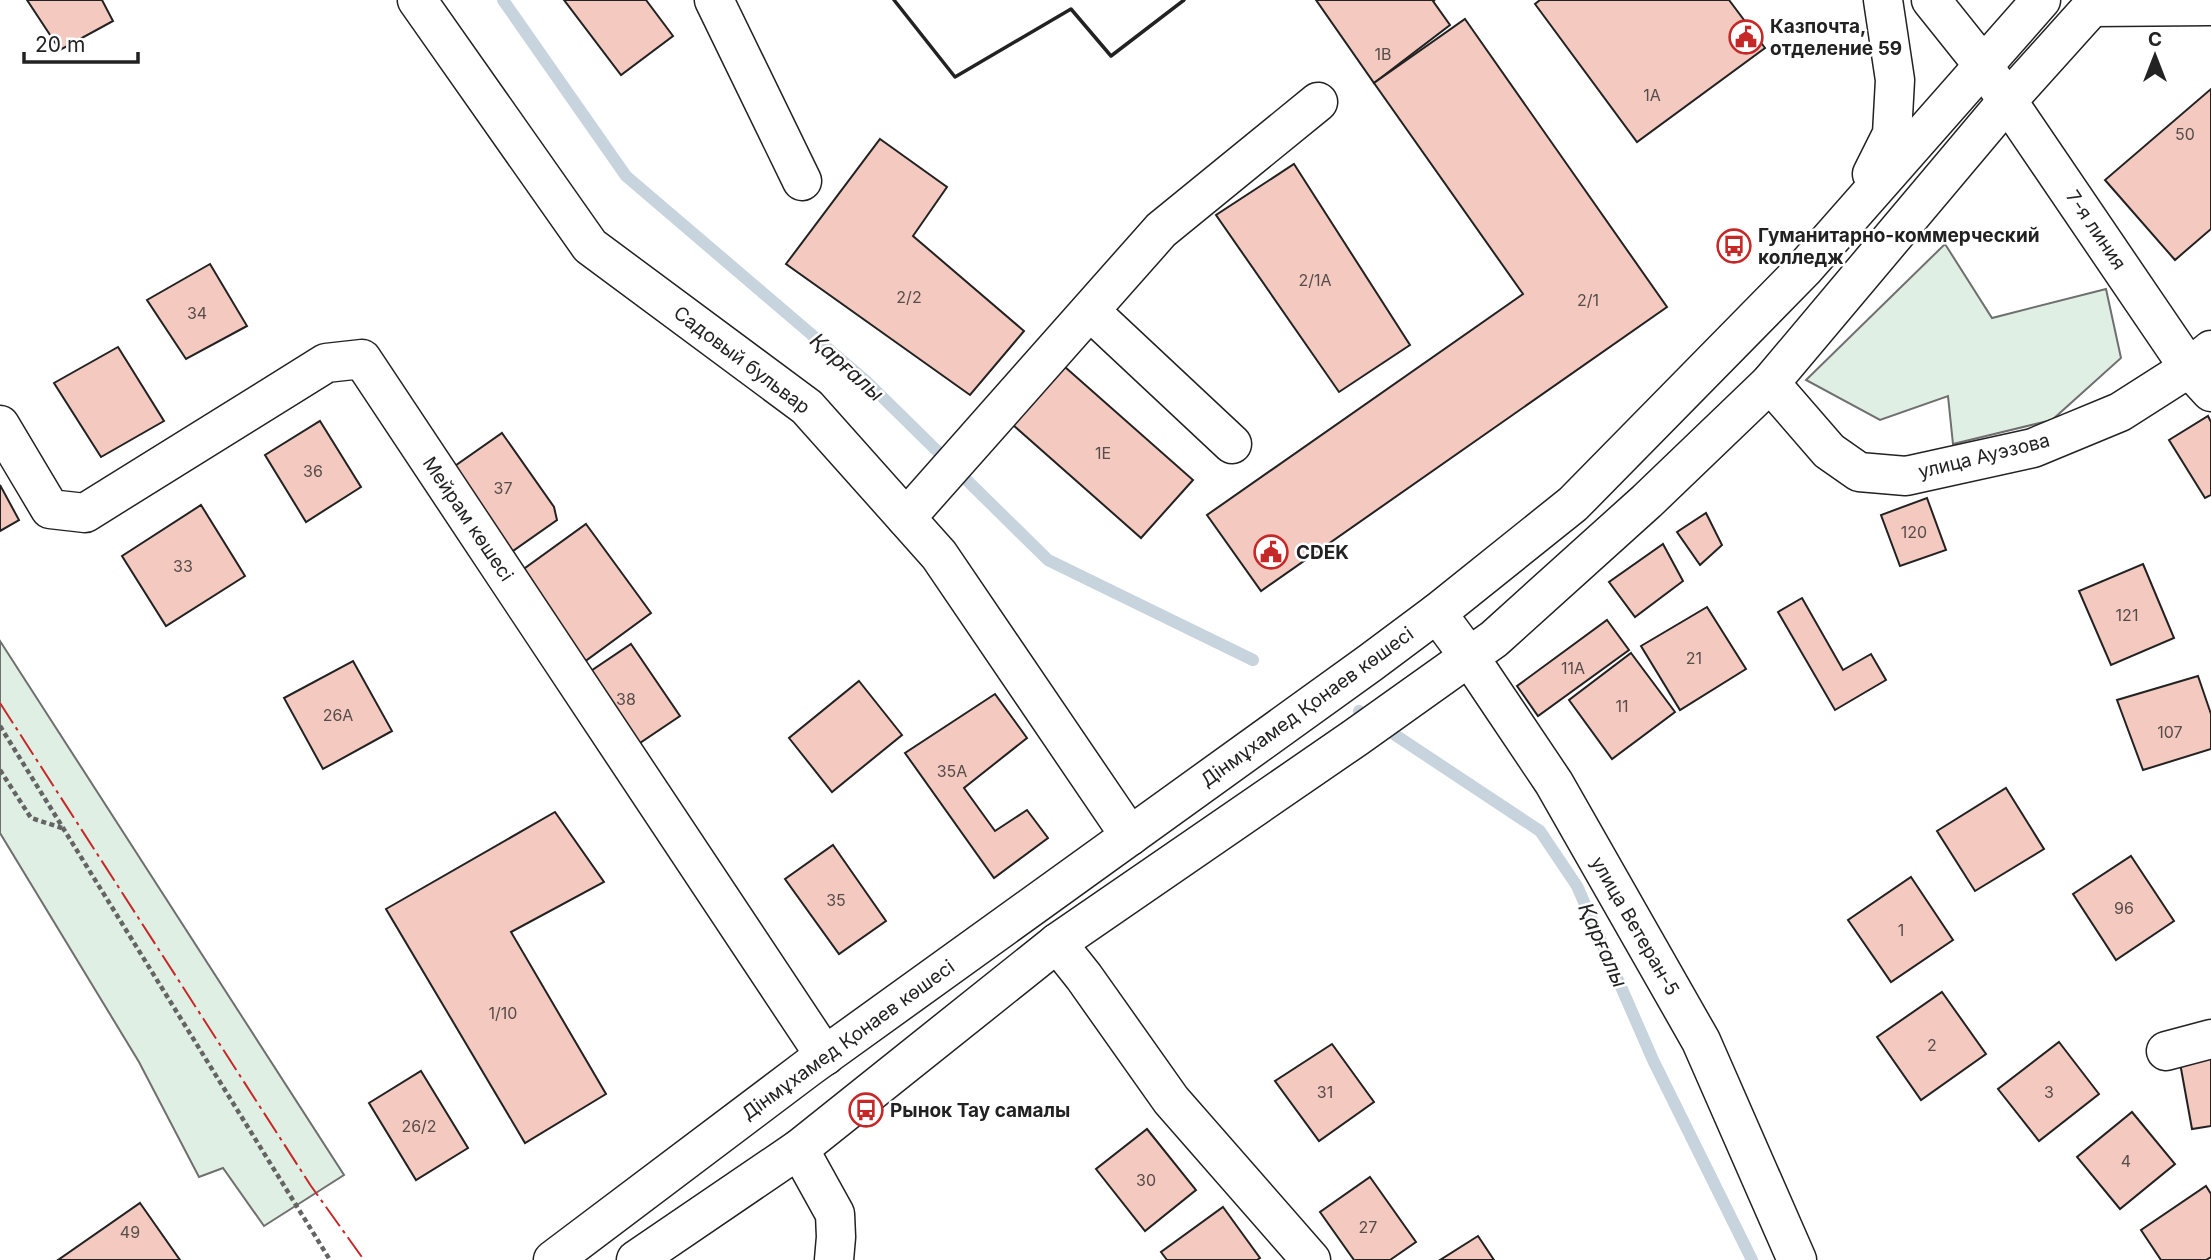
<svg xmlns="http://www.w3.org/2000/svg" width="2211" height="1260" font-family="Inter,sans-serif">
<rect width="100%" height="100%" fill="#fff"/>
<!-- green -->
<g fill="#e0efe3" stroke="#6f6f6f" stroke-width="2">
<path d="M1945,244L1992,318L2106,289L2121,358L2052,420L1953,444L1948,396L1880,420L1806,380Z"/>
<path d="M0,641L344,1175L264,1226L223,1168L199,1177L139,1062L0,833Z"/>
</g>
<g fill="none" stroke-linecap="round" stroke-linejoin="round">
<!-- stream -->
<g stroke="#c7d3dd" stroke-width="12">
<path d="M503,0L626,176L866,381L1048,560L1253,660"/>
<path d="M1359,711L1540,831L1577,886L1653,1060L1752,1260"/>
</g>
</g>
<!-- building -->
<g fill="#f3c9c0" stroke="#222" stroke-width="2">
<path d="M27,0H102L113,21L60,50Z"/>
<path d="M564,0H646L673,36L621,75Z"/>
<path d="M1316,0H1435L1433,1L1450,25L1374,83Z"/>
<path d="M1540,0H1729L1765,48L1637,142L1535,4Z"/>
<path d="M1465,19L1667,307L1261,591L1207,515L1523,294L1374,83Z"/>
<path d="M2211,89V229L2175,260L2105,180Z"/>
<path d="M880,139L947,187L913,236L1024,331L970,395L786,264Z"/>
<path d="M1294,164L1410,345L1339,392L1216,215Z"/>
<path d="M210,264L247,326L186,359L147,300Z"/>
<path d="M118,347L164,421L101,457L54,383Z"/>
<path d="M1065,367L1193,480L1141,538L1013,425Z"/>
<path d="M2208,416L2211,422V495L2205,498L2169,440Z"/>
<path d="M320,421L361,487L306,522L265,455Z"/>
<path d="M502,433L554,507L557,520L510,553L452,468Z"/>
<path d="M0,485L19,520L0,531Z"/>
<path d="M1927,498L1946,550L1900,566L1881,515Z"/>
<path d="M201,505L245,576L166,626L122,556Z"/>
<path d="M1706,513L1722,545L1700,565L1677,532Z"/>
<path d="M586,524L651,613L580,665L514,576Z"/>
<path d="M1663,544L1683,581L1635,617L1609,582Z"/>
<path d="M2143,564L2174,638L2111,665L2079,591Z"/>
<path d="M1802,598L1843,670L1871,654L1886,680L1835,710L1778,612Z"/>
<path d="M1707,607L1746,669L1680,710L1641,646Z"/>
<path d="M1607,620L1629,650L1538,716L1517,686Z"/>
<path d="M631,644L680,716L622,755L573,683Z"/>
<path d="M1631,653L1675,712L1612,759L1569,700Z"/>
<path d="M353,661L392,731L323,769L284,698Z"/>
<path d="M2198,676L2211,714V749L2143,770L2117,700Z"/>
<path d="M859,681L902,735L832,792L789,738Z"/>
<path d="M995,694L1027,738L964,788L995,831L1027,810L1048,838L994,878L905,753Z"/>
<path d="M2006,788L2044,849L1975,891L1937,831Z"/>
<path d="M555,812L604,882L511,932L606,1094L525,1143L386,909Z"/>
<path d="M833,845L886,921L839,954L785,879Z"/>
<path d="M2131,856L2174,921L2116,960L2073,894Z"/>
<path d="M1911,877L1953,940L1891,982L1848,920Z"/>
<path d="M1942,992L1986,1054L1921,1100L1877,1037Z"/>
<path d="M2059,1042L2099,1094L2039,1141L1998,1089Z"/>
<path d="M1332,1044L1374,1102L1319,1141L1275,1081Z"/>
<path d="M2211,1058V1126L2192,1129L2180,1063Z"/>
<path d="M421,1071L468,1148L416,1180L369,1103Z"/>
<path d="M2132,1112L2175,1164L2120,1209L2077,1157Z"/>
<path d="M1147,1129L1196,1190L1145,1231L1096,1169Z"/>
<path d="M1370,1177L1416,1242L1390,1260H1354L1320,1212Z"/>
<path d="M2206,1186L2211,1194V1257L2206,1260H2161L2141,1230Z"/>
<path d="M140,1203L180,1260H58Z"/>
<path d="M1223,1207L1260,1258L1257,1260H1167L1161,1252Z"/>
<path d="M1478,1236L1494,1260H1440Z"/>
</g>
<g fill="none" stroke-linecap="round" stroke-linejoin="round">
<defs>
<g id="minor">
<path d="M417,0L590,246L807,407L939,555L1130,836"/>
<path d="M714,0L802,181"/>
<path d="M2092,7L2211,6"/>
<path d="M1983,65L2189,368L2211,392"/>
<path d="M1090,311L1232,444"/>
<path d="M1770,383L1829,451L1859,472L1906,476L2033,448L2120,412L2189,368L2211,350"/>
<path d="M0,425L50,509L85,513L326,363L362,359L825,1056"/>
<path d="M906,518L1161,230L1318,102"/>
<path d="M1437,613L1470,658L1554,783L1701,1041L1797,1260"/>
<path d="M1057,943L1084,977L1171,1100L1311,1260"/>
<path d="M2166,1051L2211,1039"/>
<path d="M799,1149L835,1214L836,1237L834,1260"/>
</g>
<g id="major">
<path d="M1931,0L1983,65"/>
<path d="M1872,174L1892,134L1895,80L1883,0"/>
<path d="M553,1260L809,1067L1370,663L1437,613L1573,504L1804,269L2041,0"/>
<path d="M636,1260L799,1149L1057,943L1355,738L1494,639L1647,501L1770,383L2008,100L2098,0"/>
</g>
</defs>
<!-- minor casing -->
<use href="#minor" stroke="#222" stroke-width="41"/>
<!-- major casing -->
<use href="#major" stroke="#222" stroke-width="41"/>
<!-- path -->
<g stroke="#646464" stroke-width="4.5" stroke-dasharray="5 3.5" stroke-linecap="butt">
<path d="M0,726L330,1260"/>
<path d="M0,770L31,818L62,828"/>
</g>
<!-- minor -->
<use href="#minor" stroke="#fff" stroke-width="38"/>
<!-- major -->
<use href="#major" stroke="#fff" stroke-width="38"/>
<!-- wall -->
<path stroke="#222" stroke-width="3.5" d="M894,0L955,77L1071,9L1111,56L1184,0"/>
<!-- power -->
<path stroke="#c62828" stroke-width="2" stroke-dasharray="24 5 3.5 5" stroke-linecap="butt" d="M0,703L311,1186L364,1260"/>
</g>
<!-- icons -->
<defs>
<symbol id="civic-ring" viewBox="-11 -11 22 22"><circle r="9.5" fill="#fff" stroke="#c62828" stroke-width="1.5"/><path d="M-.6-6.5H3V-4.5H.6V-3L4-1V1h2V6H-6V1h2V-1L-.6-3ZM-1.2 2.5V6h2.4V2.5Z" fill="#c62828"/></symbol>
<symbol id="bus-ring" viewBox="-11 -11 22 22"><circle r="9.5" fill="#fff" stroke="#c62828" stroke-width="1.5"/><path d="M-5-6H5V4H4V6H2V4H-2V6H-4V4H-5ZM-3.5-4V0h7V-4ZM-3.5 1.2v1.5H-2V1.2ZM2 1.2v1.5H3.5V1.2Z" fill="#c62828"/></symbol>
</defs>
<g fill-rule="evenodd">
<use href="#civic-ring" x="1727" y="18" width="38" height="38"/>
<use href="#bus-ring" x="1715" y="227" width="38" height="38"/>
<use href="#civic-ring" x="1252" y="533" width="38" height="38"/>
<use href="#bus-ring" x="847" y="1091" width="38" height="38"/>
</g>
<g text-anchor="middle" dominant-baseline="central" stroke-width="5" stroke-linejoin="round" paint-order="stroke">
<!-- number labels -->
<g font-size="16" fill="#564c4a">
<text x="1383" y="54">1В</text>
<text x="1652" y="95">1А</text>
<text x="2185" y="134">50</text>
<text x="1315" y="280">2/1А</text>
<text x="909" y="297">2/2</text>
<text x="1588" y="300">2/1</text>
<text x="197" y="313">34</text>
<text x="1103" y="453">1Е</text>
<text x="313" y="471">36</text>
<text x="503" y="488">37</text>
<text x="1914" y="532">120</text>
<text x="183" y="566">33</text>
<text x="2127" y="615">121</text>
<text x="1694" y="658">21</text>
<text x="1573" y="668">11А</text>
<text x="626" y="699">38</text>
<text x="1622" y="706">11</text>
<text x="338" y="715">26А</text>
<text x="2170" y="732">107</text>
<text x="952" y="771">35А</text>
<text x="836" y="900">35</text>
<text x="2124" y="908">96</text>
<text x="1901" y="930">1</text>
<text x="503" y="1013">1/10</text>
<text x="1932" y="1045">2</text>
<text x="1325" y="1092">31</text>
<text x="2049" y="1092">3</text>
<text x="419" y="1126">26/2</text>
<text x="2126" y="1161">4</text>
<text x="1146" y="1180">30</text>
<text x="1368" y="1227">27</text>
<text x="130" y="1232">49</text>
</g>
<!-- poi labels -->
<g font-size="19" font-weight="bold" fill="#222" stroke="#fff" text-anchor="start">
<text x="1770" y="26">Казпочта,<tspan x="1770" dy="22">отделение 59</tspan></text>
<text x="1758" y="235">Гуманитарно-коммерческий<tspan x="1758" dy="22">колледж</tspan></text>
<text x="1296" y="552">CDEK</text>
<text x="890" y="1110">Рынок Тау самалы</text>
</g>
<!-- street labels -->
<g font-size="19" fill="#222" stroke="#fff">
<text transform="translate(2096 230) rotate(56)">7-я линия</text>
<text transform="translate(742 360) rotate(37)">Садовый бульвар</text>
<text transform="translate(1984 456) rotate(-14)">улица Ауэзова</text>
<text transform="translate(468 519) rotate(56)">Мейрам көшесі</text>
<text transform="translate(1307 707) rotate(-36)">Дінмұхамед Қонаев көшесі</text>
<text transform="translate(1635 926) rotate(60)">улица Ветеран-5</text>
<text transform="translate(848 1040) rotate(-36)">Дінмұхамед Қонаев көшесі</text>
</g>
<!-- water labels -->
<g font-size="21" font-style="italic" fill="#222" stroke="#fff">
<text transform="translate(847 367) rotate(42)">Қарғалы</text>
<text transform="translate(1603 945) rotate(66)">Қарғалы</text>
</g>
</g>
<!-- north arrow -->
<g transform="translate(2155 56)" stroke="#ffffff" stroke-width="5" paint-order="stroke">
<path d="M0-5L12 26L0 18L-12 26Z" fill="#222222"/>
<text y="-10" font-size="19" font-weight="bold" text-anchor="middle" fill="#222222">С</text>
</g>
<!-- scale -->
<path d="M24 52v10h114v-10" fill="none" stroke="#222222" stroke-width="3.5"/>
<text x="35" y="52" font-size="21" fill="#222222" stroke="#ffffff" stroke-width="5" paint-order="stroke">20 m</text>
</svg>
